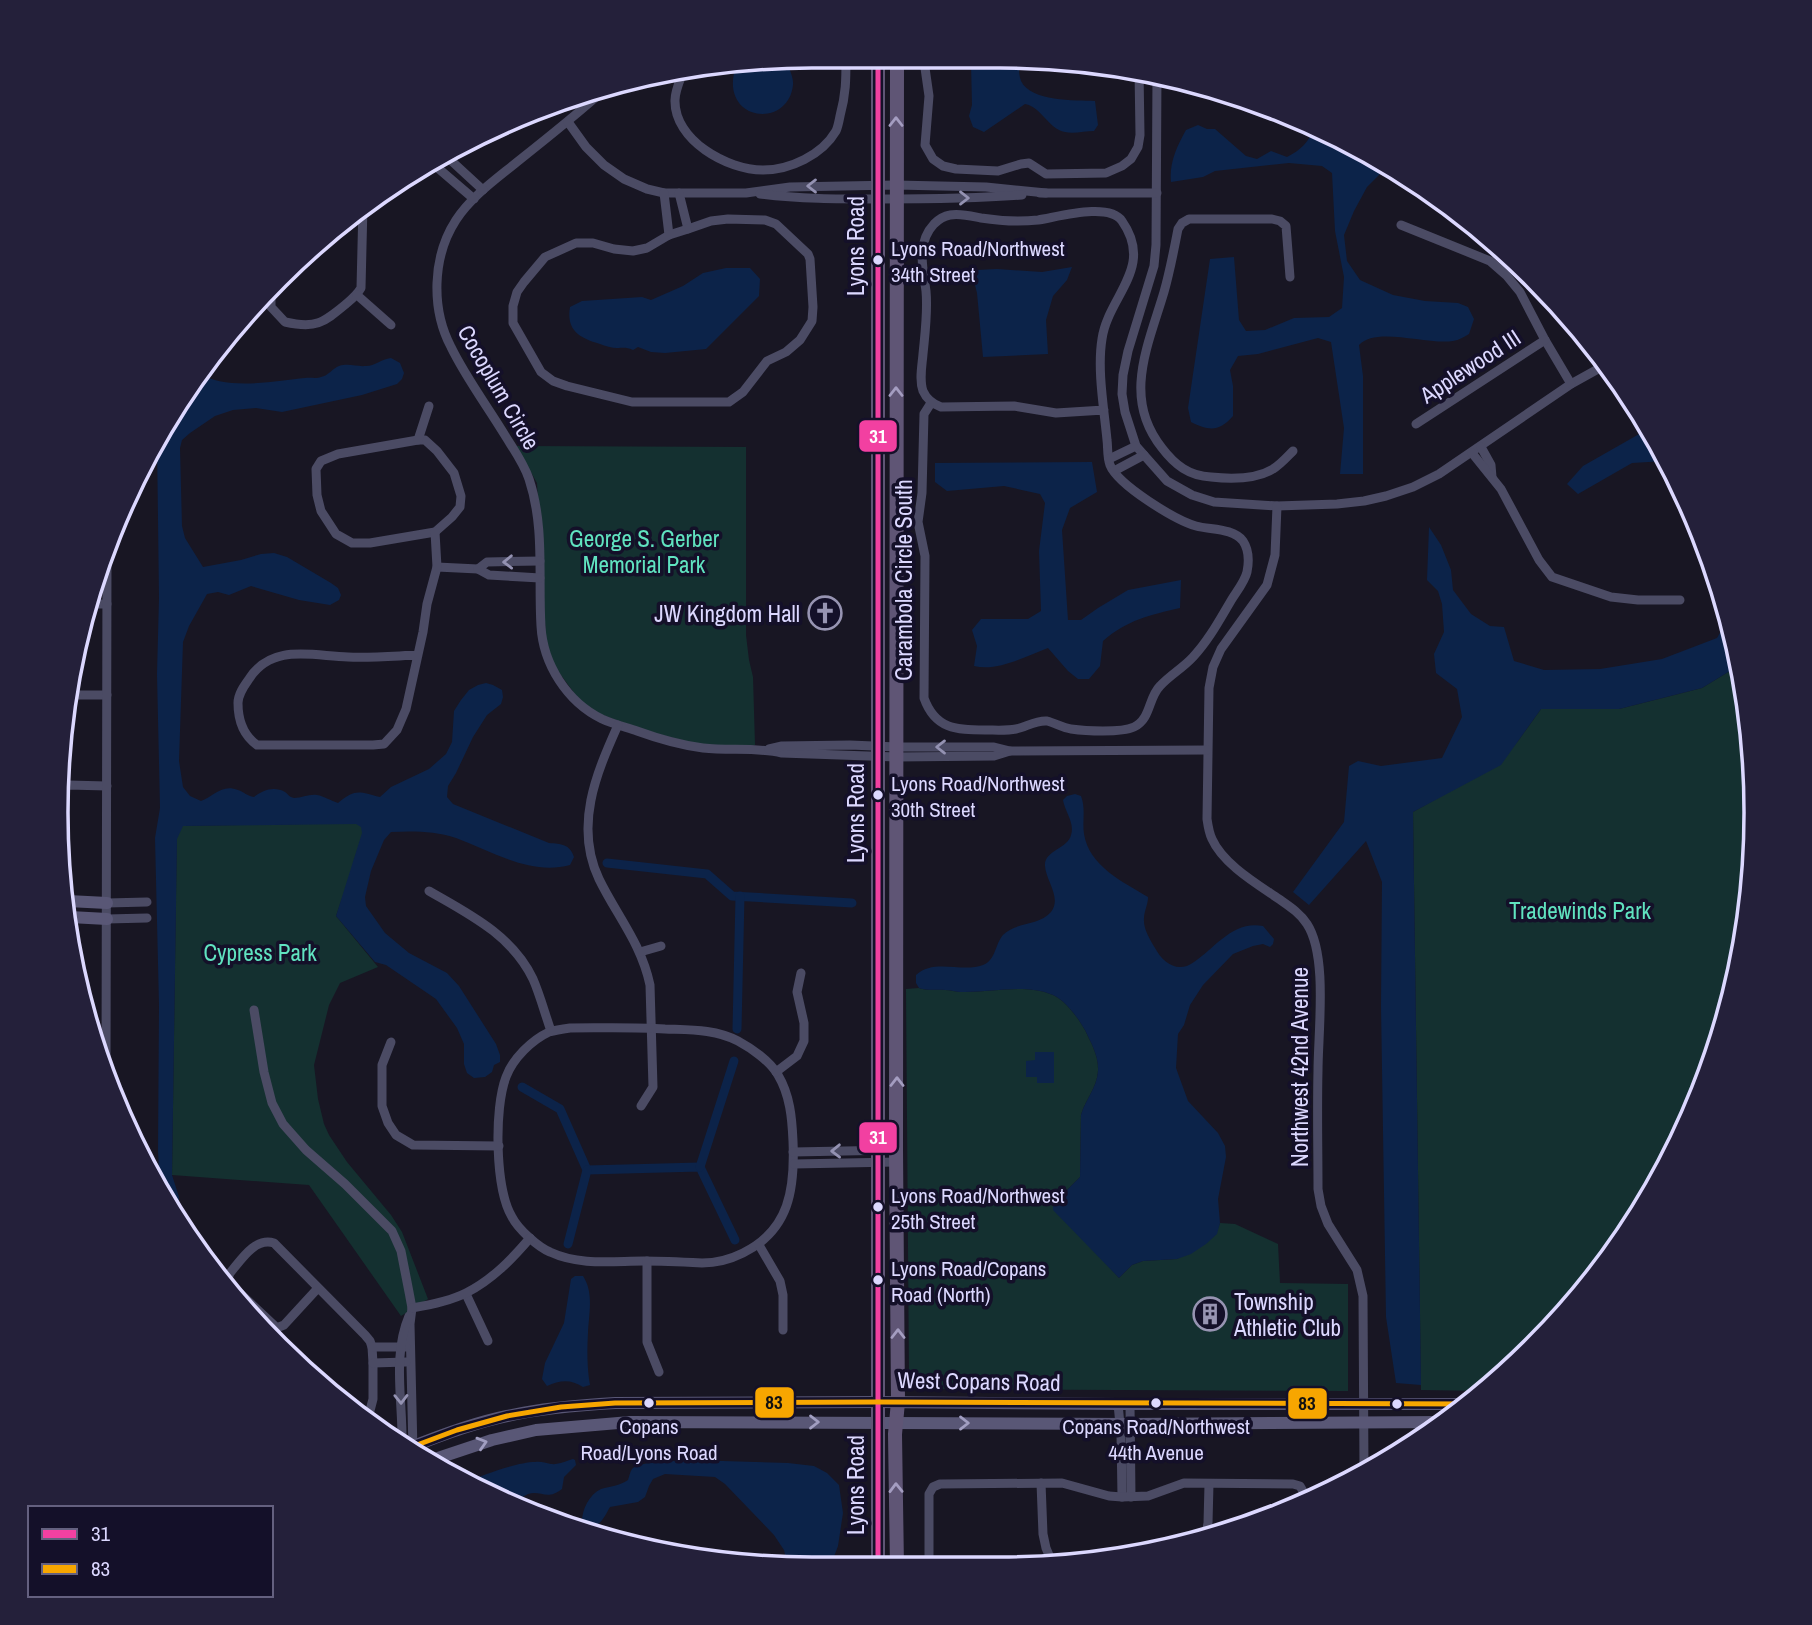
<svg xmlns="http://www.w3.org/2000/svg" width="1812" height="1625" font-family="'Archivo Narrow',sans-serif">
<rect width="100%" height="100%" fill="#181623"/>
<!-- green -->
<g fill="#143030">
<path d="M516,446L746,447V635L749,660L753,677L755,745L732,746L698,744L649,732L586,709L547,656L537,483Z"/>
<path d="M1738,666L1754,763L1749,912L1716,1056L1654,1191L1568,1312L1483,1391L1421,1390L1413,812L1498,764L1518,741L1541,709H1619L1702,688Z"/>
<path d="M368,823L336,916L378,967L340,983L329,1005L314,1065L318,1099L324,1124L329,1135L347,1162L391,1215L402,1232L428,1299L401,1316L309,1185L172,1175L177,826Z"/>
<path d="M919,988C928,991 936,989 945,990C951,990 956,992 961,992C991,993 1024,983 1053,995C1066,1001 1078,1018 1085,1030C1091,1043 1099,1056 1098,1071C1097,1088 1085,1100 1081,1115L1080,1177L1053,1204L1119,1278L1132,1265L1143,1261L1177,1259L1216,1234L1220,1223L1235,1224L1278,1244L1280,1283L1348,1284V1391L916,1389L909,1375L906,989Z"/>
</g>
<!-- water -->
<g fill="#0c2349">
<path d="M786,59C788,67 794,77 793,85C788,131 715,121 737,63Z"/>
<path d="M971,63L1019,65C1019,71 1019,76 1021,81C1031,102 1075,100 1095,101L1098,125L1094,131C1085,131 1074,134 1065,132C1048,129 1042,107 1025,104L984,132L973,127L969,116L972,105Z"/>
<path d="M1198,125L1207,129H1215L1246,156L1257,159L1271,151L1287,157C1301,150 1309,142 1315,126L1378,158L1415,184H1411L1383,171L1367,187L1354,211L1344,235L1347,261L1360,280L1393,295L1425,301L1458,303L1468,307L1474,319L1469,334C1464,337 1459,340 1453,341C1427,345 1376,326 1359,345L1363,376V474H1340L1344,428L1331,342L1318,338L1258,354L1238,356L1230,370L1233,386V416C1219,432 1209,431 1191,422L1188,408L1210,259L1234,257L1239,320L1246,331L1265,330L1294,318L1329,317L1342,308L1344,277L1335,231L1332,173L1322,166L1289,163L1215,171L1203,177L1171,182C1169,163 1177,146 1186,130Z"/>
<path d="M1072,267L1067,280L1053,296L1046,320L1048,354L983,357L977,293L974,281L977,270L997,269L1042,272Z"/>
<path d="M726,268H750L760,279L759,296L706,349L665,353L651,352L638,347L633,350C626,347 624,348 617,348C612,348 605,346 600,344C580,338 566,331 570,307L582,301L642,297L651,300L683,286L703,273Z"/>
<path d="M391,358L400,363L404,373L402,379L397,384L362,395L282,412L256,408L233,410L215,416L190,433L182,440L180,448L182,526L185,538L203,567L241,560L261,554L274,553L287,557L331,583L338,588L341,595L339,600L330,605L299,600L251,586L229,595L218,592L207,594L189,626L183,642L179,761L183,787L190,796L201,801C215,796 221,784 238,790C244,792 247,796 254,797C263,790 274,786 285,792C289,795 289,797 294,798C302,798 309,794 317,795C324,796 331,801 338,803C356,788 359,792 380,797L391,787L429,769L446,754L452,742L454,711L461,700L469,690L478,685L486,683L493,685L502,690L503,697L501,704L487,715L473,737L456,773L448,786L447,797L453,804L549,843C561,844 570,844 574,857L570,865C530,876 492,851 456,838C435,831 413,831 391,832L384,840L371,871L365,897L366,906L385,933L409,953L447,973L459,986L496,1044L500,1055V1062L494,1065L492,1072L485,1077L474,1078L467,1073L464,1064V1044L457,1028L436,999L386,965L375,962L336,916L362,833L361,827L356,824L183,826L177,839L172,1175L179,1197V1214L160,1187L158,1151L159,1005L155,838L160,808L157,674L159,598L157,441L199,373C225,391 276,381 305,378C310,377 316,379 321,377C328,376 333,368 339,366C349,363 357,367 366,366C375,366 381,359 391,358Z"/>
<path d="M1648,429L1669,464L1665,461L1632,463L1578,494L1567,484L1583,466Z"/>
<path d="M1092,462L1097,492L1070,508L1062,530L1068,620H1081L1098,608L1128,590L1181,580L1180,608C1150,615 1127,620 1103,641L1100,666L1089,679H1078L1068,671L1048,648C1026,656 998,672 974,666L977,646L972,630L981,619H1028L1041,611L1039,551L1045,503L1040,494L1004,486L947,491L935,482V463Z"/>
<path d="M1429,527L1441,545L1451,570L1453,590L1471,614L1490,626L1504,627L1514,661L1544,670L1600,669L1662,659L1717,638L1730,616L1738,666L1702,688L1619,709H1541L1501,765L1413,812L1421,1385L1396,1383L1386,1317L1381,1006L1382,882L1366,841L1309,905L1293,892L1344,822L1349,766L1358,761L1381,766L1442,758L1462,717L1457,689L1436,673L1434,654L1444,632L1442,604L1438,591L1427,580Z"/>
<path d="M1075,794L1081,796C1086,809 1082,821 1084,834C1089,866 1123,882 1148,897C1148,905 1144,911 1144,918C1143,929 1150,939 1155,948C1163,963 1178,974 1194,962C1215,948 1233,920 1263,926L1274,939L1273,944L1270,947L1263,944L1253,946L1233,954L1203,985L1190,1005L1184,1025L1178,1034L1176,1068L1188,1101L1218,1133L1225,1146L1226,1157L1218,1199L1220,1223L1217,1234L1206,1244L1191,1254L1177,1259L1143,1261L1132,1265L1119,1278L1053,1210V1204L1080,1177L1081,1115C1085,1100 1097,1088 1098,1071C1099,1056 1091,1043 1085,1030C1078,1018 1066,1001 1053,995C1024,983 991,993 961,992C956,992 951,990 945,990C936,989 928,991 919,988L916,983V975C934,958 962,973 983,965C996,960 995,944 1003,935C1015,922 1039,926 1051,912C1062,898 1046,881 1045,866C1044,850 1068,849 1071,835C1075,823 1065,812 1063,800L1067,796Z"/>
<path d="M1035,1052H1054V1083H1037V1077H1026V1061L1035,1060Z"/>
<path d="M575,1276H583C594,1293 589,1313 588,1333C587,1349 587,1368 590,1385L583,1387C571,1379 560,1380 547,1386L542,1379L545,1363L564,1323L571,1279Z"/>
<path d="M573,1459L575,1460L576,1465L564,1477L562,1489C547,1501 541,1490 528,1494C523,1496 517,1501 513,1504L478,1491L466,1483C481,1475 518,1462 535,1462C541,1461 545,1463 551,1464C558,1465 566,1461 573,1459Z"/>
<path d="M689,1460L788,1463L814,1466L827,1473L839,1485L843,1513L838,1546L830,1567H788L784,1550L774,1535L725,1484L715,1477L665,1474L653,1479L649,1486L645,1497L638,1502L610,1507C604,1517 600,1529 586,1527L582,1522C582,1509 589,1495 601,1489C611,1486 619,1486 628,1480C629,1477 630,1472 632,1469C640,1461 677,1461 689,1460Z"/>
</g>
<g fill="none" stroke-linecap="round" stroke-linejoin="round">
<!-- canal -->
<g stroke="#0c2349" stroke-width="9">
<path d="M607,863L707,874L732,896L852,903"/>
<path d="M737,1029L740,896"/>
<path d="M522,1087L560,1109L587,1170L700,1167L735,1240"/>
<path d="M700,1167L734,1061"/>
<path d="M568,1244L587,1170"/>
</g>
<!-- street -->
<g stroke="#4b4b64" stroke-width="9">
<path d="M924,61L929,96L925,145L933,159L943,166L956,169L998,171L1021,164L1029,163L1046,174L1106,173L1122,166L1131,159L1138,147L1140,135L1139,70"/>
<path d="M684,69C681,78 675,90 675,100C674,140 727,170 763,170C790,170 822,155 836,131C838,127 839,121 840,116C846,94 846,80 846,57"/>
<path d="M1157,74L1156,245L1154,266L1128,351L1123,375L1122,394L1125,412L1136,446L1167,481L1192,495L1214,502L1277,506L1337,504L1364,501L1386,496L1413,487L1439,474L1571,384L1607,364"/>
<path d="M603,91C575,116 546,139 517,162C495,180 472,196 456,220C432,257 431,309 451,347C466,378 488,407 506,437C514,450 524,464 529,479C545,527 538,577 541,626C543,664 567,702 602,719C613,724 625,727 637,731C659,739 680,745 703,748C730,751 756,747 782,753L897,757L994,756L1010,751"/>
<path d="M1258,104L1270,112"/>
<path d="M568,122L586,147L604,165L624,179L647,189L664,193H746L790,187L896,185L986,187L1046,193"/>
<path d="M445,155L483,190"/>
<path d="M432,163L474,199"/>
<path d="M664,193L669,235"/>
<path d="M679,193L688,229"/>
<path d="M1040,193H1157"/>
<path d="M760,194C799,199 838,199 878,199C926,199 974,199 1022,195"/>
<path d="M728,219L765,220L776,224L808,254L810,259L813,307L812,321L800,340L786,352L767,361L743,392L729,402H632L567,386L553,381L541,372L513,323V306L517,292L524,282L545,257L576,243H593L614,249L633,251L647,248L669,235L688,229L711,221Z"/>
<path d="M1401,225L1490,261L1506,275L1520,292L1545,340L1571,384"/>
<path d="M1290,277L1286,226L1280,221L1272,219H1189L1182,223L1178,229C1174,250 1170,271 1164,292C1148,346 1122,398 1162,448C1175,465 1189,476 1211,477C1230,479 1255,480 1273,469C1280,465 1287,457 1293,451"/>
<path d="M271,294V307L285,322C316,329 323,323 346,304C352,299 357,295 361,288L363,205"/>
<path d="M357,295L391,325"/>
<path d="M931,403L924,414L922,493L918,522L925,556L924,698C935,729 956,730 985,730C995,730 1006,731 1016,729C1026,727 1036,720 1047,721C1055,723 1063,728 1071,729C1085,731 1121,733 1134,727C1151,719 1148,698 1160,686C1170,675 1183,668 1193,657C1209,640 1220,619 1232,599C1237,591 1245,581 1247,572C1249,562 1249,550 1243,541C1233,528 1211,530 1196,526C1175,520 1118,485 1110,465C1107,457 1108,447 1107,440C1104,408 1097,370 1102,339C1108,296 1155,268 1122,221C1109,202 1058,217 1038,220C1019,222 1000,221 981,218C971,216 960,213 950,215C944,216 938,220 934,224C916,243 923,269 926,291C928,312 925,333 923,354C922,366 919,380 923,391C927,400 933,404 941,407L1014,406L1056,413L1104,410"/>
<path d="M1416,424L1545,340"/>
<path d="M418,440H425L437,451L454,473L461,496L460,507L452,517L435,532L370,543H352L336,534L321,511L317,495L316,469L321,461L338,454Z"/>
<path d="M418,440L429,406"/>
<path d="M1481,447L1491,465L1492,477"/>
<path d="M1472,453L1501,489L1539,560L1552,577L1611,597L1638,600H1680"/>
<path d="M1109,459L1136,446"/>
<path d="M1114,471L1144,455"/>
<path d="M1277,506L1275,555L1267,585L1221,649L1213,667L1209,688L1207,819C1208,826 1209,833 1212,839C1223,864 1257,884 1279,899C1289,906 1300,913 1307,924C1328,956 1318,1032 1318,1071C1317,1111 1318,1150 1318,1189L1321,1206L1328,1224L1357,1270L1363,1296L1364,1472"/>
<path d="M437,567L478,569L489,575L540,578"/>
<path d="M478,569L487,562L540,561"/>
<path d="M91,604H107"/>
<path d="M418,655C394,656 371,658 348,657C312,656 272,643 249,679C244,686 238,694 238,703C238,720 243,735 257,745H373L384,744L397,730L406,709L423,632L427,604L437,567L435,532"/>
<path d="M68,695H107"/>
<path d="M618,725C596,774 574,826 599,879C617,916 641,943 650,985L653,1087L641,1106"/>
<path d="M769,749L782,746L850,745L897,747H994L1010,751L1207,750"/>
<path d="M59,787L68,785L107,786"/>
<path d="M429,891C469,914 512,935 533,979C540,995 545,1014 551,1031"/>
<path d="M107,903L147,902"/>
<path d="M107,919L147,918"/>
<path d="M640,952L661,946"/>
<path d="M254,1010L264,1072L272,1103L283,1124L306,1150L345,1184L392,1231L401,1251L409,1292L412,1308L410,1324L413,1451"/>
<path d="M570,1028C602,1028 634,1027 665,1029C690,1030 715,1029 738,1041C751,1048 770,1061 778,1075C790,1095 792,1118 793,1141C795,1188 790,1230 743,1253C731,1259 716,1263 702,1263C683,1262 664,1261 644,1261C613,1261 580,1266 550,1252C538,1247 518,1229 512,1217C495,1188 494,1108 506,1077C513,1058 532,1040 549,1032C556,1030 563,1029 570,1028Z"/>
<path d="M391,1042L382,1065V1106L388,1123L396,1135L413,1145L499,1146"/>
<path d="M776,1072L797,1056L804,1041V1023L797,992L801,973"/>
<path d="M106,1074L107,557"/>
<path d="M793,1152L896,1150"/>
<path d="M794,1164L896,1162"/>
<path d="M759,1245L780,1281L783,1295V1330"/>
<path d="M647,1261V1342L659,1372"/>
<path d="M318,1288L284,1325L279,1327H276L229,1283L228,1278L230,1273C241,1260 255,1237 274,1243L365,1335L370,1341L372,1347L373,1363V1399L367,1422"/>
<path d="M466,1294L488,1341"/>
<path d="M412,1308C430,1305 450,1301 466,1293C492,1280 512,1259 530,1238"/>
<path d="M372,1347H406"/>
<path d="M373,1363L406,1362"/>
<path d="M1118,1404L1121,1435L1122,1497"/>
<path d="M1130,1404L1131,1497"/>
<path d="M402,1444C403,1402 392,1356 409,1316"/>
<path d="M1041,1483L1043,1534L1046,1548L1054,1567"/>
<path d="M1205,1540L1208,1523L1209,1484"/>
<path d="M929,1567V1494L933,1487L940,1484L1062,1483L1109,1496L1122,1497L1148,1496L1184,1483L1293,1484L1300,1486L1304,1493V1502"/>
</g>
<!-- secondary -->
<g stroke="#595776" stroke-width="12">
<path d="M68,901L107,903"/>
<path d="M70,917L107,919"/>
<path d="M409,1448C441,1435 473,1423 507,1416C543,1408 579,1405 615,1403L877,1402L1118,1404H1470"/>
<path d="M429,1461L492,1440L536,1430L630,1422L1131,1424L1445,1422"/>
</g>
<!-- primary -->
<g stroke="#5f5575" stroke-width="14">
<path d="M878,59V1567"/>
<path d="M897,60L896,1150L898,1402L895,1434L897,1567"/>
</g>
<defs>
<path id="bus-1" d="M878,59V1567"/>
<path id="bus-2" d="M409,1448L457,1430L507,1416L561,1407L615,1403L877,1402L1469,1404"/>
</defs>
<!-- bus-1 casing -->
<use href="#bus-1" stroke="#141029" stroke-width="10"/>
<!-- bus-2 casing -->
<use href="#bus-2" stroke="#141029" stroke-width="10"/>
<!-- bus-1 -->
<use href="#bus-1" stroke="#f240a1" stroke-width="5"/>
<!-- bus-2 -->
<use href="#bus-2" stroke="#f7a600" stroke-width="5"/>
</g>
<!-- one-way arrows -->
<defs><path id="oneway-chevron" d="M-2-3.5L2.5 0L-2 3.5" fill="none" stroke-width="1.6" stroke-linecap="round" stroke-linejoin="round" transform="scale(1.75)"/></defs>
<g stroke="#a49dc1">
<use href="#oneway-chevron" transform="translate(896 122) rotate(-90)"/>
<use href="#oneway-chevron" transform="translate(896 392) rotate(-90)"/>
<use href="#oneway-chevron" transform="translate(897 1082) rotate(-90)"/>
<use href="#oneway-chevron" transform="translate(898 1334) rotate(-90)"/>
<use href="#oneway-chevron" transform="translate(896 1488) rotate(-91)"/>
</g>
<g stroke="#9492b2">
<use href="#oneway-chevron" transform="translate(812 186) rotate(180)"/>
<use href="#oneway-chevron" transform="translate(964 198)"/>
<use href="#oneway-chevron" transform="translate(508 562) rotate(179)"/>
<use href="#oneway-chevron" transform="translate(941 747) rotate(-180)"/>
<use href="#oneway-chevron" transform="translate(836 1151) rotate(179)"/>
<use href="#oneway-chevron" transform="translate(401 1399) rotate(89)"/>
</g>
<g stroke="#a19ec1">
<use href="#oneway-chevron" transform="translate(814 1422)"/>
<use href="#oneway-chevron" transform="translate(964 1423)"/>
<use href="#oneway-chevron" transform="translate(482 1443) rotate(-17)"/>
</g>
<!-- icons -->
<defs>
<symbol id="church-ring" viewBox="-11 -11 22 22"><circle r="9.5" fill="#141029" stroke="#9794b2" stroke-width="1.5"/><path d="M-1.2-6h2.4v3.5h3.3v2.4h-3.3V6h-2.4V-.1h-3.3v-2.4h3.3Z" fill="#9794b2"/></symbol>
<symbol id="building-ring" viewBox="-11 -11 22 22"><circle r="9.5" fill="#141029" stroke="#9794b2" stroke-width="1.5"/><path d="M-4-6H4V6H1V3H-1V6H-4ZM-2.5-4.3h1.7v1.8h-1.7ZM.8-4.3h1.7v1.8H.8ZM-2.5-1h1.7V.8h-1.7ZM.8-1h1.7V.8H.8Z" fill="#9794b2"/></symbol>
</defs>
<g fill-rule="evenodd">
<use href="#church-ring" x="806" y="594" width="38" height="38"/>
<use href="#building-ring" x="1191" y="1295" width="38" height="38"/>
</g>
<!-- markers -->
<g fill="#dcd8ff" stroke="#141029" stroke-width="2.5">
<circle cx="878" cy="260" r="6"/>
<circle cx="878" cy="795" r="6"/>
<circle cx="878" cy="1207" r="6"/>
<circle cx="878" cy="1280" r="6"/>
<circle cx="649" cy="1403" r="6"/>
<circle cx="1156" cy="1403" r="6"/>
<circle cx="1397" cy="1404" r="6"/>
</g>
<g text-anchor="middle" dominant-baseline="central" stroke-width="7" stroke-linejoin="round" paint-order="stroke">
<!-- bus labels -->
<g font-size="21" fill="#dcd8ff" stroke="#141029" text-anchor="start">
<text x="891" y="248">Lyons Road/Northwest<tspan x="891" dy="26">34th Street</tspan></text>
<text x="891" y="783">Lyons Road/Northwest<tspan x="891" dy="26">30th Street</tspan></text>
<text x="891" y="1195">Lyons Road/Northwest<tspan x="891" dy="26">25th Street</tspan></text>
<text x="891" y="1268">Lyons Road/Copans<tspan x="891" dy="26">Road (North)</tspan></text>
<text x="649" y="1426" text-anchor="middle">Copans<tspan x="649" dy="26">Road/Lyons Road</tspan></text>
<text x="1156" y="1426" text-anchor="middle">Copans Road/Northwest<tspan x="1156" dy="26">44th Avenue</tspan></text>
</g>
<!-- street labels -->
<g font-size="23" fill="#dcd8ff" stroke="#141029">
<text transform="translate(855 246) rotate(-90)">Lyons Road</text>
<text transform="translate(1470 366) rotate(-33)">Applewood III</text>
<text transform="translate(499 387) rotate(60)">Cocoplum Circle</text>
<text transform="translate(903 580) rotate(-90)">Carambola Circle South</text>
<text transform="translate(855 813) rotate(-90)">Lyons Road</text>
<text transform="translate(1299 1067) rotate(-90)">Northwest 42nd Avenue</text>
<text transform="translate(979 1381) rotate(1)">West Copans Road</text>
<text transform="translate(855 1485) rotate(-90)">Lyons Road</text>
</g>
<!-- park labels -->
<g font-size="23" fill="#60e3c0" stroke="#141029">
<text x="644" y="538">George S. Gerber<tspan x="644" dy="26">Memorial Park</tspan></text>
<text x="1580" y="910">Tradewinds Park</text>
<text x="260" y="952">Cypress Park</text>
</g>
<!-- poi labels -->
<g font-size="23" fill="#dcd8ff" stroke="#141029" text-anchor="end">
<text x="800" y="613">JW Kingdom Hall</text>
<text x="1234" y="1301" text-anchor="start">Township<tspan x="1234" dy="26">Athletic Club</tspan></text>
</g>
</g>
<!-- crop -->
<path d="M0 0H1812V1625H0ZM812 68H1000A744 744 0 0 1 1744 812V813A744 744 0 0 1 1000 1557H812A744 744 0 0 1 68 813V812A744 744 0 0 1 812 68Z" fill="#24203a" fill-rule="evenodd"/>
<path fill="none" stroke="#dcd8ff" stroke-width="3.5" d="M812 68H1000A744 744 0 0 1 1744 812V813A744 744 0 0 1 1000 1557H812A744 744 0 0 1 68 813V812A744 744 0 0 1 812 68Z"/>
<g stroke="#141029" stroke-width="2.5">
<rect x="858" y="419" width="40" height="34" rx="7" fill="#f240a1"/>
<rect x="858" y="1121" width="40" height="33" rx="7" fill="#f240a1"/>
<rect x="754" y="1386" width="41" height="33" rx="7" fill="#f7a600"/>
<rect x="1287" y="1387" width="41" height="33" rx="7" fill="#f7a600"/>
</g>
<g font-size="19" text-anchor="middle" font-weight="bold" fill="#fff">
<text x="878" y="443">31</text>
<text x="878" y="1144">31</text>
</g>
<g font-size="19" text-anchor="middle" font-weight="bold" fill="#111">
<text x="774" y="1409">83</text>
<text x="1307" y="1410">83</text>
</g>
<!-- legend -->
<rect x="28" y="1506" width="245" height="91" fill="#141029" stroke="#64607f" stroke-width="2"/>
<rect x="42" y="1529" width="35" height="10" fill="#f240a1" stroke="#64607f" stroke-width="2"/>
<text x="91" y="1541" font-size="21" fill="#dcd8ff">31</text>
<rect x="42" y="1564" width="35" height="10" fill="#f7a600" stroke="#64607f" stroke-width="2"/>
<text x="91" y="1576" font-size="21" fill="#dcd8ff">83</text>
</svg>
